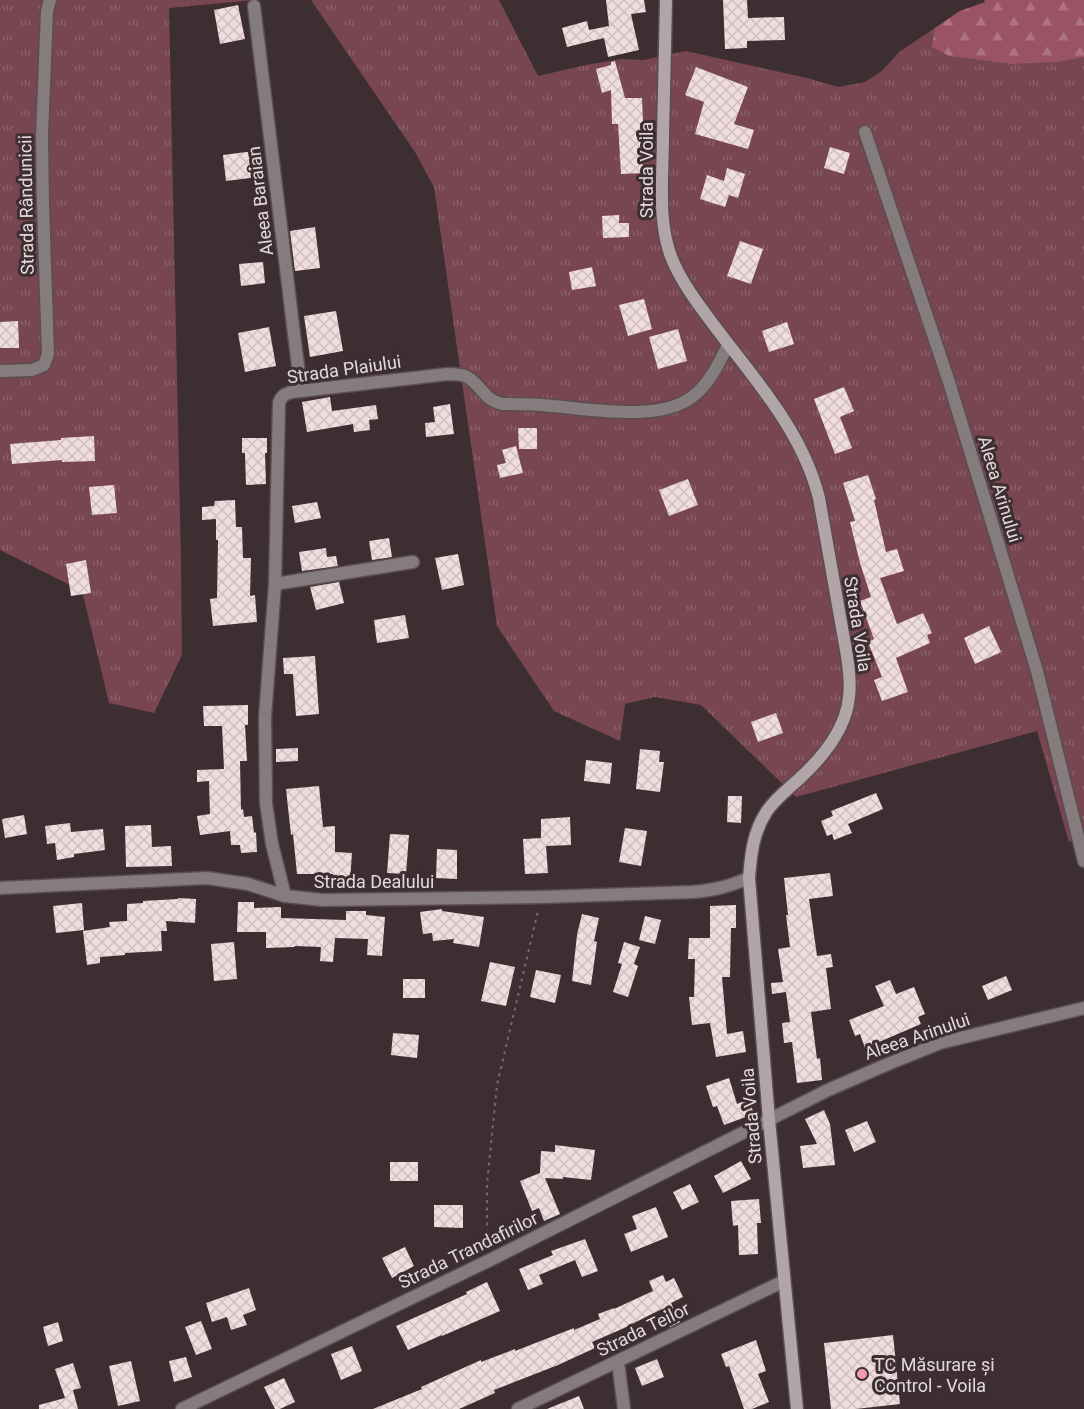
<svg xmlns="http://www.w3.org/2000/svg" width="1084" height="1409" font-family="Roboto,sans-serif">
<defs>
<pattern id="grass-tufts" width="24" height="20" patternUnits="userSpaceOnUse" patternTransform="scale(1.5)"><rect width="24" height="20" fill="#774652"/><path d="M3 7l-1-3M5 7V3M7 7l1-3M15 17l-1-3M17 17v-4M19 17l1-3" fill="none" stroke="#8a606a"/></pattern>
<pattern id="forest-firs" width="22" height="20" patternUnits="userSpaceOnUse" patternTransform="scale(1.5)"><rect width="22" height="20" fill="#9a5364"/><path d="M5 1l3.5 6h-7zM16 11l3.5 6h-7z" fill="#ad7381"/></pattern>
<pattern id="building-cross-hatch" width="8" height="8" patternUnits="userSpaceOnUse" patternTransform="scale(1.5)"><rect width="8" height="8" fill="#f0dde0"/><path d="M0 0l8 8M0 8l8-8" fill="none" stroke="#cebec0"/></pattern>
</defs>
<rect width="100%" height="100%" fill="#3d2e31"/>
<!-- grass -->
<g fill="url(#grass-tufts)">
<path d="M0,0H255L169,8L181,562L182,655L154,713L109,703L82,591L0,550Z"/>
<path d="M311,0H499L538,76L586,65L621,59L644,60L686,51L807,78L838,87L865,82L882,71L899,52L960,11L1084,0V837L1069,842L1037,731L796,797L701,705L655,697L625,704L620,741L554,711L497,626L434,187L415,152Z"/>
</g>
<!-- forest -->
<path fill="url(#forest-firs)" d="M984,0H1084V57L1057,62L1013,64L949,56L932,47L935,28L960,11L985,2Z"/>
<!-- building -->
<g fill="url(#building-cross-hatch)">
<path d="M606,0H644L646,12L631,14L639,50L608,57L604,38L567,47L562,28L587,21L589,30L609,26Z"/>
<path d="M723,0H747L748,18L784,17L785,40L747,41V48L725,49Z"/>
<path d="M238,5L245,39L220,44L214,10Z"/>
<path d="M615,61L625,98H642L643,123H640L643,173L621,174L618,124H612L611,90L602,93L596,69L611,65V62Z"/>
<path d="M696,67L748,87L734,124L754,130L748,149L695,134L704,102L685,95Z"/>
<path d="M830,147L850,153L844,174L824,168Z"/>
<path d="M254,151L257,177L226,181L223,155Z"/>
<path d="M727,168L745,174L738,198L729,195L725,207L700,199L707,175L724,181Z"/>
<path d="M619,215V223H629V237L603,238L602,216Z"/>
<path d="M315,227L320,268L295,271L290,231Z"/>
<path d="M740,241L763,249L751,284L727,276Z"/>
<path d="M263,262L265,283L241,286L239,264Z"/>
<path d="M592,267L596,286L572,290L569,272Z"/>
<path d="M644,299L652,329L628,336L619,305Z"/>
<path d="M336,311L343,351L310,357L304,316Z"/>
<path d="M18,321L19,348H0V322Z"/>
<path d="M787,322L794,344L769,352L762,331Z"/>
<path d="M269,327L276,366L245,372L238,333Z"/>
<path d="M678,329L687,361L658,369L649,337Z"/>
<path d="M844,387L854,411L840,417L852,448L835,454L814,399Z"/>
<path d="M330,397L332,411L376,405L378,419L369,420L370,430L354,432L353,424L307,432L302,402Z"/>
<path d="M450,404L454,434L426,437L425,423L435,422L433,407Z"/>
<path d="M518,428H537V449H519Z"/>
<path d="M94,436L95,461L62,462V460L12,464L10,444L61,440V438Z"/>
<path d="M242,438H267V453H265L266,484L246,485L245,453H242Z"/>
<path d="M516,446L523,473L500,478L497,465L506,463L502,450Z"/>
<path d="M868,475L876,499L874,500L886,552L897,549L904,571L880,578L897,624L923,613L932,633L927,635L930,643L896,658L908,692L882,701L874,680L882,677L868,642L874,639L860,601L871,597L860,563L850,522L855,521L843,483Z"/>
<path d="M688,479L698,505L669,516L659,490Z"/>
<path d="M114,485L117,513L92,515L89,487Z"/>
<path d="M235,500L236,527H242L243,558H251L250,596L255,595L257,622L213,626L210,599L217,598L218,540H216V519L202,520V507L214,506L215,501Z"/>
<path d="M317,502L321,518L295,523L292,506Z"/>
<path d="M389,538L392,557L372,560L369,541Z"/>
<path d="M326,548L327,557L336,556L338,566L302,571L299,552Z"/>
<path d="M458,554L464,585L442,590L435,558Z"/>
<path d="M86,560L91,593L71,596L66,564Z"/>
<path d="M339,582L344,603L316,610L310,587Z"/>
<path d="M405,615L409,638L377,643L374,620Z"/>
<path d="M989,626L1001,652L975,664L964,638Z"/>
<path d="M315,656L319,714L296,716L293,674H284L283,658Z"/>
<path d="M248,705V725H245L247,761H240L241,810L243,809L244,817L252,816L254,833L256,832L257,852L241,853L240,845H231L230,831L200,835L197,816L210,814L209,781L197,782V770L224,769L222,726H204L203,706Z"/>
<path d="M776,713L783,733L758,742L751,722Z"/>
<path d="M298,748V761L276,762V749Z"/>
<path d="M640,749L660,751L659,762H664L660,792L636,789Z"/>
<path d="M586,760L612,763L610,784L584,781Z"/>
<path d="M319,786L323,827L335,826V852L352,853L350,881L332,880L333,874H297L293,834L291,835L286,789Z"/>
<path d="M876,793L883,809L848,824L852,833L834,840L832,834L827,836L821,821L833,816L831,811Z"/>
<path d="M728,796H742L741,823L727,822Z"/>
<path d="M24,815L27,834L5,838L2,819Z"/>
<path d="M570,817L571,845L546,846L548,873L525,874L523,839L541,838V819Z"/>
<path d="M70,823L71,832L103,829L105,850L74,854V857L57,860L55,843L47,844L45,826Z"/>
<path d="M151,825L152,847L171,846L172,866L126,867L125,826Z"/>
<path d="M625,828L647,831L641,866L619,862Z"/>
<path d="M390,834L409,835L406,874L387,873Z"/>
<path d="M437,849L457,850V879L436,878Z"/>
<path d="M830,873L833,896L809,899L817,956L831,954L833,967L826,968L831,1009L811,1012L817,1059L820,1058L822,1080L797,1083L792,1042L784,1043L782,1023L790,1022L786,992L772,994L771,983L783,982L778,949L790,947L786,915H788L784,878Z"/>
<path d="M178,898L196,899L195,923L166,921L167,931H161L162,951L125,953V955L100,957V963L87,965L83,931L110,927L109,922L127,921V904L143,903V901L178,899Z"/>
<path d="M238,902H254V908L281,907V918L346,920V911H366V915L385,917L382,956L367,955L368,939L335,938L333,962L320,961L321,947L295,946L294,947L266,948V932H237Z"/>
<path d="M82,903L84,930L56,933L53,906Z"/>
<path d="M736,905V928H731L730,977H722L727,1034L743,1031L746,1052L716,1057L710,1023L692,1025L689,997H694L695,959H688L689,938H710V906Z"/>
<path d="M442,909V911L484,917L479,947L453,943L454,939L433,941L432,933L423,934L420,912Z"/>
<path d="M582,914L599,918L594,941L597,942L591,985L572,981L577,935Z"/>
<path d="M645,916L661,920L655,944L639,940Z"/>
<path d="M234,942L237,979L214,981L211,944Z"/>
<path d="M624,942L640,947L634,964L638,966L628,997L613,992L622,964L618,963Z"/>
<path d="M490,962L515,967L506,1006L481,1001Z"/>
<path d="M536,970L561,975L555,1003L530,997Z"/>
<path d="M1006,976L1012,990L988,1000L982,986Z"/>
<rect x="403" y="979" width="22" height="19"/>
<path d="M890,980L896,994L914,987L925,1014L918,1017L921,1024L865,1048L860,1034L855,1036L849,1020L884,1006L875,986Z"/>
<path d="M393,1033L419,1035L417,1058L391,1055Z"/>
<path d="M729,1078L737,1104L749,1099L754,1114L724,1125L717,1106L713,1107L706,1086Z"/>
<path d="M824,1110L830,1124L835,1165L803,1168L800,1146L817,1144L805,1119Z"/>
<path d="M867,1121L876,1142L854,1152L845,1130Z"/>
<path d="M555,1145L595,1150L591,1180L563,1177V1179L545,1178L560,1214L544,1221L539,1208L532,1211L520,1181L540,1173L541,1151L555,1152Z"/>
<path d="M741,1161L751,1179L723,1193L714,1176Z"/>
<rect x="390" y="1162" width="28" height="19"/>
<path d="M690,1184L699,1202L682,1210L673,1192Z"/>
<path d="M759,1199L761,1223H757L758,1254L739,1255L738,1225L733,1226L731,1201Z"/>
<path d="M434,1205H463V1228L434,1227Z"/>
<path d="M656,1207L668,1237L631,1252L624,1234L637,1229L632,1216Z"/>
<path d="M585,1239L598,1271L582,1277L575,1260L539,1275L543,1284L528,1290L519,1269L553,1255L551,1251Z"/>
<path d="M405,1247L414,1266L392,1278L382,1258Z"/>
<path d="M663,1275L666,1282L674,1278L683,1297L671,1303L680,1322L670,1327L662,1309L622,1329L592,1342L595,1348L558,1365L494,1390L495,1393L459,1409H373L422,1389L421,1387L481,1360V1362L515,1349V1351L574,1328V1330L600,1319L598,1314L614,1308V1309L653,1291L649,1281Z"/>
<path d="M487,1282L500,1311L442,1336V1335L408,1350L396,1326L467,1294L466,1292Z"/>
<path d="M249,1288L256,1310L243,1315L247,1325L231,1330L227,1317L212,1322L206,1303Z"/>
<path d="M201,1321L212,1349L196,1355L185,1327Z"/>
<path d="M58,1322L63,1341L48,1346L43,1327Z"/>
<path d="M893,1335L900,1404L856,1409H831L824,1343Z"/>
<path d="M756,1340L766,1371L758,1374L769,1402L752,1409H744L729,1366L726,1367L721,1354Z"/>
<path d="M352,1346L362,1371L341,1380L331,1354Z"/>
<path d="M186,1357L192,1377L174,1382L169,1361Z"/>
<path d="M657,1359L664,1377L642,1386L635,1368Z"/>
<path d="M131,1361L140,1401L118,1406L109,1366Z"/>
<path d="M73,1363L81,1388L73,1390L78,1409H39V1405L65,1398L55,1369Z"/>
<path d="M284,1378L295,1402L280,1409H275L264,1387Z"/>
<path d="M579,1396L584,1409H547Z"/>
</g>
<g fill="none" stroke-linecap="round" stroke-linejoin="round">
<defs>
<g id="minor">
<path d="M254,6L301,391"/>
<path d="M865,132L949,382L1037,671L1084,861"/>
<path d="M0,371L32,370L44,365L48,354L43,205L42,135L47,11L50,0"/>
<path d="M275,584L413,562"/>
<path d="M0,888L207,878L248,884L285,896L323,900L542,897L692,892C715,890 727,887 749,878"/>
<path d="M285,896L272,844L266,803L265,717L275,584L279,403C281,396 285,394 292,392L448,374C454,374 461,374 467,377C475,381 479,388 485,394C489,399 495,402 502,404C519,404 536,404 552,406C592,409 659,422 692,397C709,385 719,363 728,345"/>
<path d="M618,1362L624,1409"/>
<path d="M182,1409L488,1261L828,1090L888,1064L940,1043L1084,1008"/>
<path d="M518,1409L784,1281"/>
</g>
<path id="secondary" d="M666,0C665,46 664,91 663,137C663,175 657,223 672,259C682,283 698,304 713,324C754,379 802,430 819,498L847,656C849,669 851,683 849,697C846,729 822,758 799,779C788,789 775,799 767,811C753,832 751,854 749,878L769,1120L797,1409"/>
</defs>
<!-- minor casing -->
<use href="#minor" stroke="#5b4d50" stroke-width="15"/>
<!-- secondary casing -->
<use href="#secondary" stroke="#5b4d50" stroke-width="15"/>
<!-- path -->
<path stroke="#77696c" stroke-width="2" stroke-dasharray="3 4.5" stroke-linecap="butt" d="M487,1248V1184L497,1085L538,911"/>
<!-- minor -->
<use href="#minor" stroke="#847c7d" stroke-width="12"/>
<!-- secondary -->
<use href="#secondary" stroke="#b1a5a7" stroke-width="12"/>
</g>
<!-- markers -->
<circle fill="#f29aae" stroke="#3d2e31" stroke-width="2" cx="862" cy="1374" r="6"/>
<g text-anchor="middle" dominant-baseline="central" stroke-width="6" stroke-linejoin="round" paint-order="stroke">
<!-- street labels -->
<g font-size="18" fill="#e3d9db" stroke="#3d2e31">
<text transform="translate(646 170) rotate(-90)">Strada Voila</text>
<text transform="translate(260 201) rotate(-97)">Aleea Baraian</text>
<text transform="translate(26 205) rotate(-91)">Strada Rândunicii</text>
<text transform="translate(344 369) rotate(-8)">Strada Plaiului</text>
<text transform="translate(1000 489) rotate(73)">Aleea Arinului</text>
<text transform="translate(858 624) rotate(81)">Strada Voila</text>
<text x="374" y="881">Strada Dealului</text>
<text transform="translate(917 1036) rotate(-19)">Aleea Arinului</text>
<text transform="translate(751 1116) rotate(-95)">Strada Voila</text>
<text transform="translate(468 1250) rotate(-26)">Strada Trandafirilor</text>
<text transform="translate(643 1329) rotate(-26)">Strada Teilor</text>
</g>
<!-- poi labels -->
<g font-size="18" fill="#e3d9db" stroke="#3d2e31" text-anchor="start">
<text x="874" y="1364">TC Măsurare și<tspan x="874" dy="21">Control - Voila</tspan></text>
</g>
</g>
</svg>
